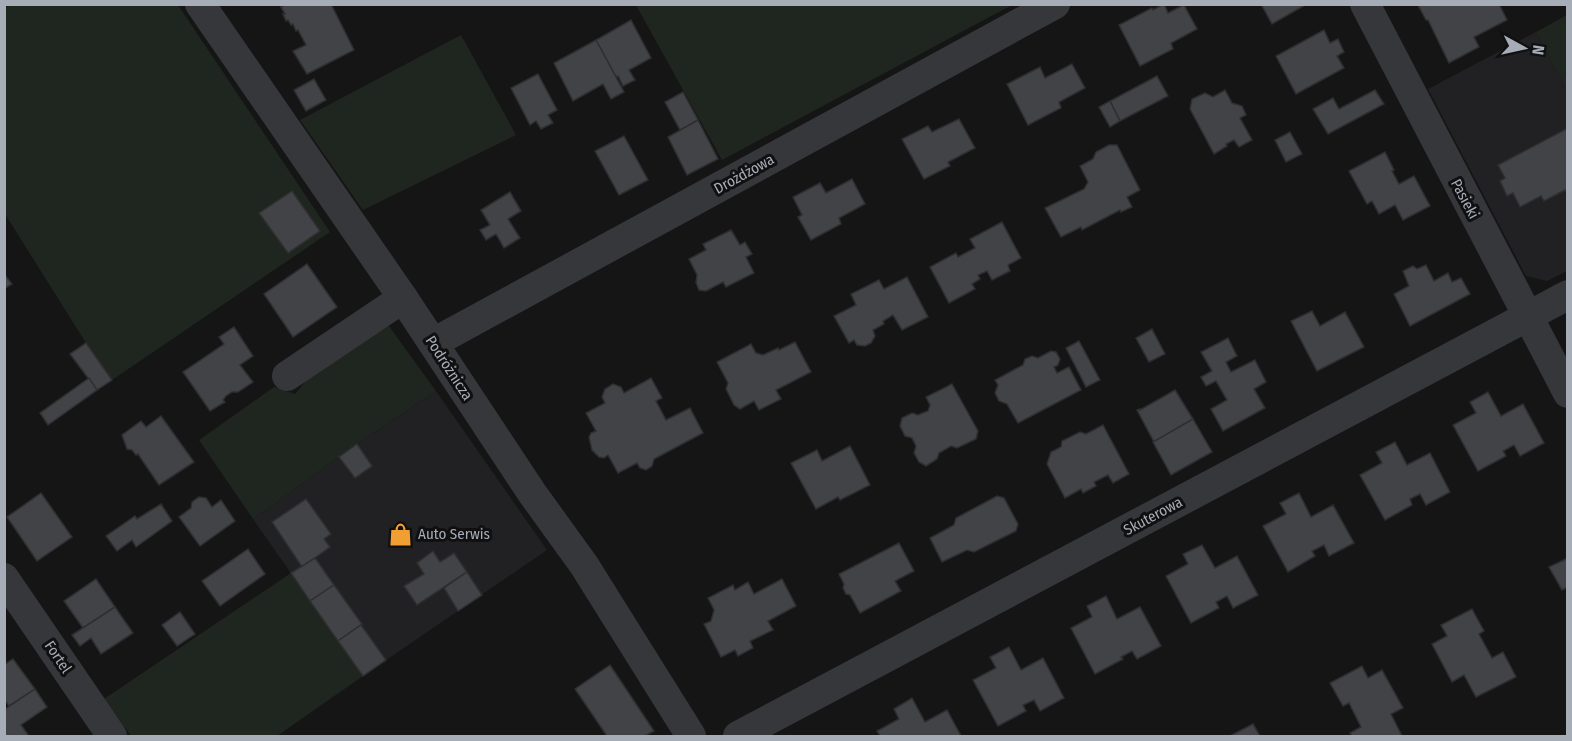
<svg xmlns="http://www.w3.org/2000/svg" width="1572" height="741" font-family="'Fira Sans Condensed',sans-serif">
<rect width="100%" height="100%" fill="#151516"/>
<!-- built -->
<g fill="#212123">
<path d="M1536,32L1567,91V271L1547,281L1526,276L1428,89Z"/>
<path d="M436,391L547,550L363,676L253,519L357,444Z"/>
</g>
<!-- green -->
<g fill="#1f261f">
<path d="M12,4L178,5L330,232L112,380L86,343L5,214V8Z"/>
<path d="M636,5H1012L722,160Z"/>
<path d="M1567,15V91L1536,32Z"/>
<path d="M461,35L516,135L363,210L300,120Z"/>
<path d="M386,322L436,391L357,444L253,519L199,440L274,387L295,394L314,371Z"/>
<path d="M291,573L363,676L277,736H131L104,699Z"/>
</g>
<!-- building -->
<g fill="#414346" stroke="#2f2f32" stroke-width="1.5">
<path d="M287,4H331L354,50L307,74L293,51L306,45L298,30L296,31L293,24L291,25L288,20L286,21L283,14H285L281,7Z"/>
<path d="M1164,4L1168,13L1184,5L1197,29L1171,43L1173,49L1140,66L1119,25L1152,8L1153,10Z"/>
<path d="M1261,4H1307L1272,24Z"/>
<path d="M1499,4L1507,20L1474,37L1479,47L1449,63L1428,20H1426L1418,5Z"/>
<path d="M631,20L651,58L629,70L635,80L623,86L618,76L616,77L596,40Z"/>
<path d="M1324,30L1330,43L1338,39L1344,52L1337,56L1344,68L1296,94L1276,56Z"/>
<path d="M596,40L624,92L611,99L603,84L573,101L554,63Z"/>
<path d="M1072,64L1085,88L1059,102L1061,108L1028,125L1007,84L1040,67L1045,78Z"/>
<path d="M538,74L557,110L548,115L553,123L541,129L536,121L530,125L511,88Z"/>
<path d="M1157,76L1168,96L1120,121L1110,101Z"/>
<path d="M314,79L326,100L306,111L294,90Z"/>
<path d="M1225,90L1232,103L1242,106L1246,115L1240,118L1252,140L1239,147L1234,140L1226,144L1227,146L1214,154L1190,109L1192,99L1205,93L1213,97Z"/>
<path d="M1375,90L1384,104L1328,134L1313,109L1333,98L1339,109Z"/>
<path d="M683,92L698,120L680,130L665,102Z"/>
<path d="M1110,101L1120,121L1110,127L1099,107Z"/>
<path d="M959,119L975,148L948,162L950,166L924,179L902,139L928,126L932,132Z"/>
<path d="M698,120L718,159L687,175L668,137Z"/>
<path d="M1568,128V194L1565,190L1544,201L1541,196L1520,207L1513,193L1507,196L1500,181L1505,178L1498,165Z"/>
<path d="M1290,132L1302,154L1286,162L1275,140Z"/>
<path d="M624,136L648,180L619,195L595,151Z"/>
<path d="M1109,145H1117L1140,190L1127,197L1132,207L1121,212L1120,210L1082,230L1081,227L1061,237L1045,208L1084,189L1088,182L1080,166L1093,159L1096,152Z"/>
<path d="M1385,152L1394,170L1392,171L1399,184L1414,176L1430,206L1403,220L1395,205L1379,214L1372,201L1367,204L1349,171Z"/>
<path d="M852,179L865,204L839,218L841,224L811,240L798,217L802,215L793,197L820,183L826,193Z"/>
<path d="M292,191L320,231L288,253L259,213Z"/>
<path d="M510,192L521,211L508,219L520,238L504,248L496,234L486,240L480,230L490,225L481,210Z"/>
<path d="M1002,222L1021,258L1008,265L1010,271L992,280L987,271L978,275L980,279L972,284L975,289L949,303L930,267L956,253L958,257L975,248L970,239Z"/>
<path d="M731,230L740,245L745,242L752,254L746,257L754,273L726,287L723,282L706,291L699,290L696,283L697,275L689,259L706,250L703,244Z"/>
<path d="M307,264L337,307L293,337L264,294Z"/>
<path d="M1426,265L1434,281L1448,273L1452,282L1461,278L1470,294L1410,326L1394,294L1409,286L1403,271L1413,266L1417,269Z"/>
<path d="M4,274L12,284L4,289Z"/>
<path d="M907,277L928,317L902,330L893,315L883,321L884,324L873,330L875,336L871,343L865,346L857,345L854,340L849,343L834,316L856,305L851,294L879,280L884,289Z"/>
<path d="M1312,311L1320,326L1345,312L1364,347L1317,371L1291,321Z"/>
<path d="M234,327L253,356L240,365L253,382L238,392H232L226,396L223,400L225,402L210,411L183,372L224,344L219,337Z"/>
<path d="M1152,329L1165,354L1149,362L1136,338Z"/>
<path d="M1228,338L1237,356L1226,362L1231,372L1255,360L1266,382L1254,389L1265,408L1223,431L1211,409L1227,400L1216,381L1206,386L1201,377L1212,371L1201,352Z"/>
<path d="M1079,341L1100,380L1086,387L1066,348Z"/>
<path d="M795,342L811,372L776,390L781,399L759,410L754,401L740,409L734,405L726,389L728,383L717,362L751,344L756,353L763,355L778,348L779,350Z"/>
<path d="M86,343L112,380L97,390L70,354Z"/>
<path d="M1051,351L1056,352L1060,359L1058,365L1054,367L1057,373L1069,367L1081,390L1018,423L1007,404L999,401L995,393L998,385L995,380L1023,365L1025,359L1032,356L1038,358Z"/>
<path d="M89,378L97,390L48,425L40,413Z"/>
<path d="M651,378L662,398L656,401L666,420L690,408L703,433L654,459L652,466L646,470L640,468L637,463L618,473L608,455L604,458L599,457L592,450L589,437L591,433L596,431L586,413L605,403L602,397L605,389L613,384L621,387L624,393Z"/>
<path d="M952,384L978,431L976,439L957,448L951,446L939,453L937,459L926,466L919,462L914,453L916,446L912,438L905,436L900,426L902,418L912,413L918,415L928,411L930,405L926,397Z"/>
<path d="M1175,390L1193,419L1154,442L1137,410L1140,409V410Z"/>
<path d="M1488,392L1501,416L1523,404L1544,443L1520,456L1514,445L1503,451L1506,456L1478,471L1453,425L1476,413L1470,402Z"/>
<path d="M161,416L194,462L159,485L138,454L136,455L132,450L127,449L122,435L141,421L146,427Z"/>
<path d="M1193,419L1212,452L1171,475L1153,442Z"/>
<path d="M1103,425L1129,474L1113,483L1108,475L1094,482L1096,486L1083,493L1081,489L1065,498L1047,464L1051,452L1061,447L1062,441L1080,432L1086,434Z"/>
<path d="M1395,442L1407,465L1430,453L1450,492L1426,505L1420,494L1410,499L1412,505L1385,520L1360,475L1382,463L1376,452Z"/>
<path d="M357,444L372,466L355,478L339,457Z"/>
<path d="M850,446L870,485L840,500L838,497L816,509L791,463L817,450L822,461Z"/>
<path d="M41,493L72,537L37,561L7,517Z"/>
<path d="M1299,493L1311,517L1333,505L1354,543L1329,556L1324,545L1312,551L1315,556L1288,572L1263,526L1286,514L1280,503Z"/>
<path d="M997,496L1004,498L1018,524L1016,531L974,552L967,550L942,562L930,538L954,525L956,518Z"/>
<path d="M199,497L206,498L212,507L221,500L235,521L200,546L179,517L191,508L192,502Z"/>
<path d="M306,499L331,534L324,539L330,547L302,567L272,522Z"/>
<path d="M161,504L172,521L136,547L132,540L117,551L106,536L135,516L137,519Z"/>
<path d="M899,543L914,571L895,581L901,591L860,613L850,595L846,594L843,588L844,584L839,574Z"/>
<path d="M1202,545L1215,568L1237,556L1258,595L1233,608L1227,596L1216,602L1219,608L1191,623L1166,576L1188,564L1183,554Z"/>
<path d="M248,549L265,574L220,606L202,581Z"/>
<path d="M433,551L440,562L454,553L467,572L417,605L404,586L424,574L417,563Z"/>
<path d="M315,558L334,585L310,601L291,573Z"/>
<path d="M1568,558V587L1562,590L1549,567Z"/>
<path d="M467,572L482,595L458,611L444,588Z"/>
<path d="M96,579L115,607L83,628L64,601Z"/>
<path d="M782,579L796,606L768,621L773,630L750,641L753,648L738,656L735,650L721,657L704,624L711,621L714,610L708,598L733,585L735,590L748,582L754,594Z"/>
<path d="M334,585L362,624L338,641L310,601Z"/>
<path d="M1106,596L1117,619L1140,607L1161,646L1137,659L1132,651L1121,657L1123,659L1095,674L1071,628L1092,617L1087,606Z"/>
<path d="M115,607L133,633L101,654L91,638L80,646L72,635Z"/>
<path d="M1472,609L1484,631L1479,634L1492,658L1503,652L1516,677L1476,697L1464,675L1452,682L1432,644L1447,636L1441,625Z"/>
<path d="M180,612L195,634L177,646L162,625Z"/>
<path d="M361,625L386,660L363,676L338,641Z"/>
<path d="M1009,647L1021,670L1043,658L1064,698L1040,711L1034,700L1023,705L1026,711L998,726L973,680L996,668L990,657Z"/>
<path d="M13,659L35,689L9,706L4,699V665Z"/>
<path d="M610,665L654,731L645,736H607L575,689Z"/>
<path d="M1362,666L1368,678L1382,670L1403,708L1391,714L1402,736H1352L1350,733L1361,727L1349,703L1343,706L1330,683Z"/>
<path d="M35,689L47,707L21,725L29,736H4V710Z"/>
<path d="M912,698L925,722L947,710L961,736H880L877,731L899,719L894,709Z"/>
<path d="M1253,724L1260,736H1230Z"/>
</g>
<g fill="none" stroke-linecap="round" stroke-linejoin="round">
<!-- minor -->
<g stroke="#36373b" stroke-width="30">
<path d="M200,4L403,298L532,493L584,565L691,736"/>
<path d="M1365,4L1568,393"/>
<path d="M433,343L1055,4"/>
<path d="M287,376L403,298"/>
<path d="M4,578L112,736"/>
<path d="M738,736L1568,295"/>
</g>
</g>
<!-- icons -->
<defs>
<symbol id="shop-bare" viewBox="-9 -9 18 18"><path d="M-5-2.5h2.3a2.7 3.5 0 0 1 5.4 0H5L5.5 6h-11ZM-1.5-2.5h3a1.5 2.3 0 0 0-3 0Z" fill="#f19f32" stroke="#101011" stroke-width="2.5" paint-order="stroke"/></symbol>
</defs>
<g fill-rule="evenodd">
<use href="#shop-bare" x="384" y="518" width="33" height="33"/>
</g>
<g text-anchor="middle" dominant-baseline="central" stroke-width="6" stroke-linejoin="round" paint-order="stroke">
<!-- street labels -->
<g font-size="15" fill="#a6adb7" stroke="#101011">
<text transform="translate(744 174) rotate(-29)">Drożdżowa</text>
<text transform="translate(1465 199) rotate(62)">Pasieki</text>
<text transform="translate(449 368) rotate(57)">Podróżnicza</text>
<text transform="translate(1153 516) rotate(-28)">Skuterowa</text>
<text transform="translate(58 657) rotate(56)">Fortel</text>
</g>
<!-- poi labels -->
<g font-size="15" fill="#a6adb7" stroke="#101011" text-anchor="start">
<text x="418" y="534">Auto Serwis</text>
</g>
</g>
<!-- border -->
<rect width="1572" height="741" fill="none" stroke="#a6adb7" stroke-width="12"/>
<!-- north arrow -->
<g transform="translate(1524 48) rotate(98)" stroke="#101011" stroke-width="4.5" paint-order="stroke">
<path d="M0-4.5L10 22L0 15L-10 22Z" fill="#a6adb7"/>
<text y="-9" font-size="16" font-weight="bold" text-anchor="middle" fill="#a6adb7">N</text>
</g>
</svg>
